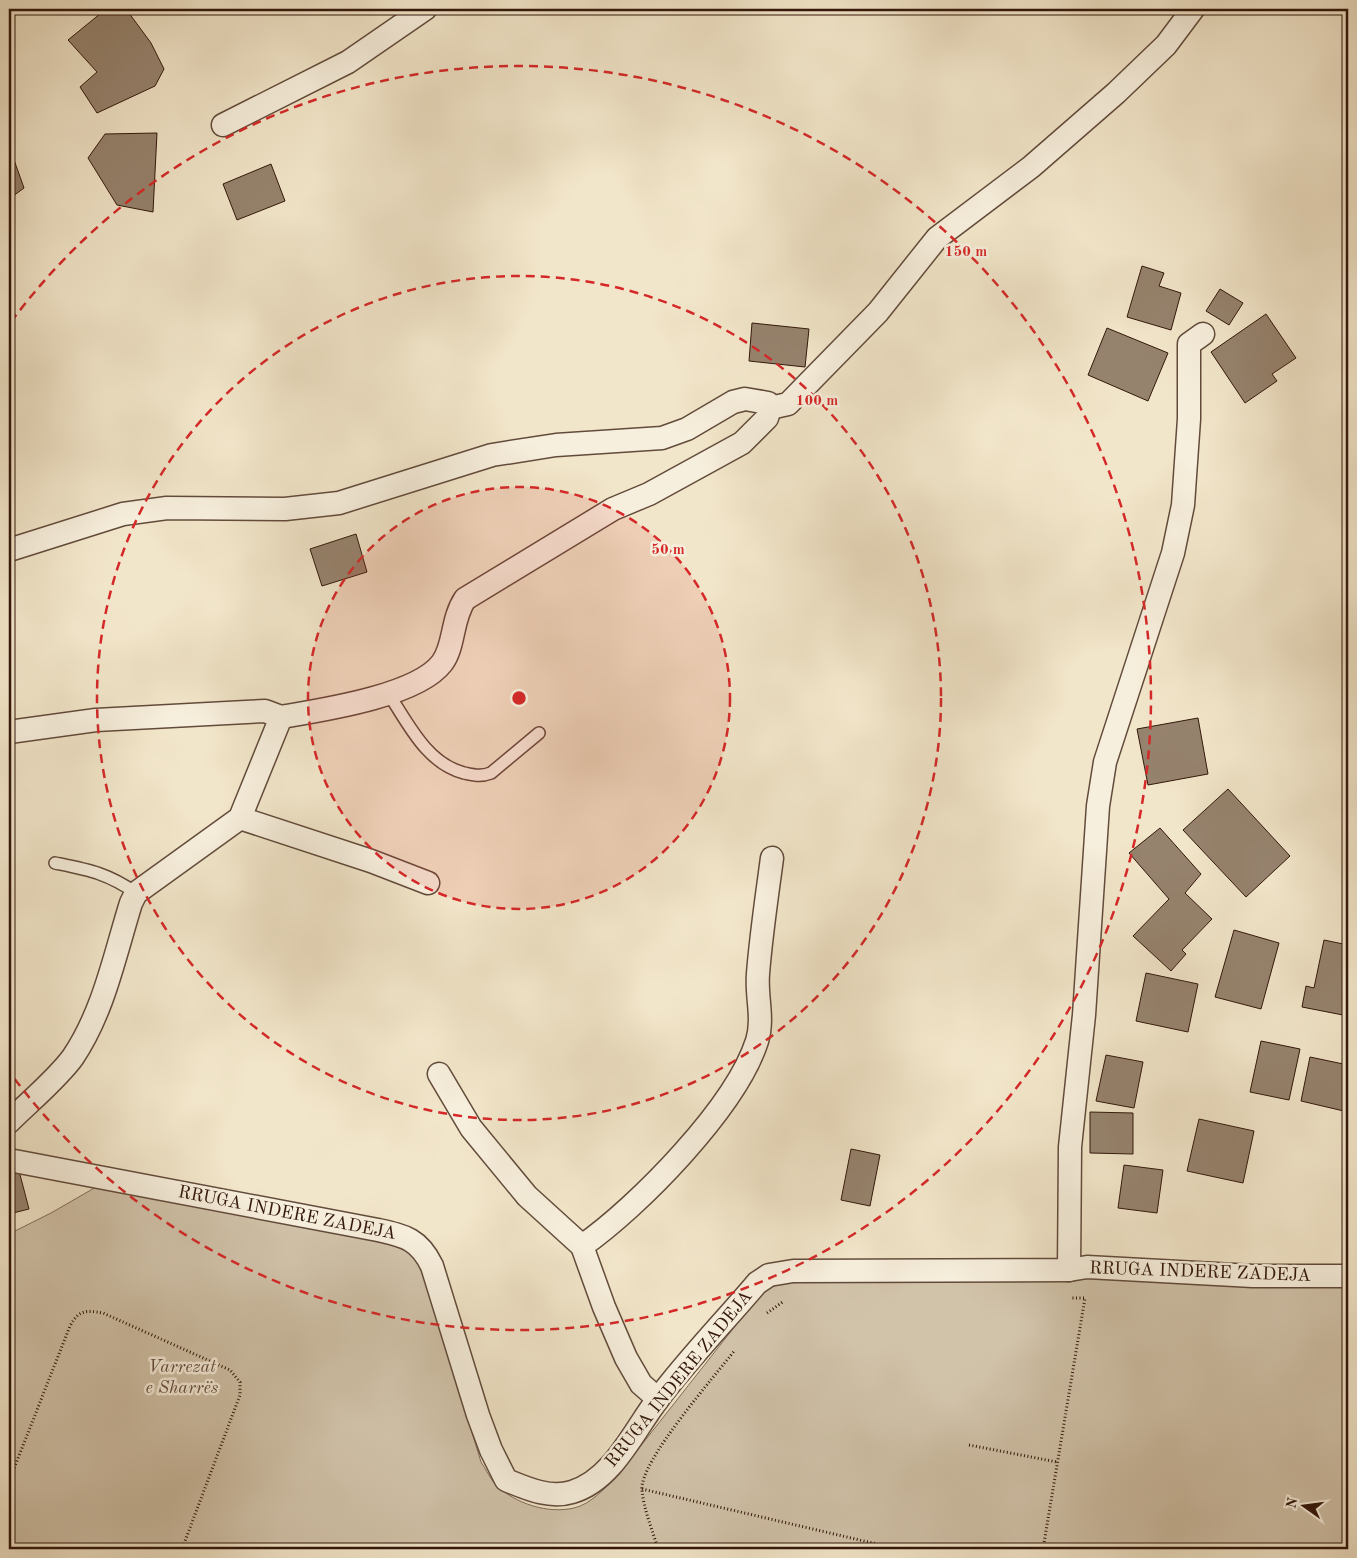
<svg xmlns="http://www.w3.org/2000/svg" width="1357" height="1558" font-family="'Old Standard TT',serif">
<rect width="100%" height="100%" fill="#f2e6ca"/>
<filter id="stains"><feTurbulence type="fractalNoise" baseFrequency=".004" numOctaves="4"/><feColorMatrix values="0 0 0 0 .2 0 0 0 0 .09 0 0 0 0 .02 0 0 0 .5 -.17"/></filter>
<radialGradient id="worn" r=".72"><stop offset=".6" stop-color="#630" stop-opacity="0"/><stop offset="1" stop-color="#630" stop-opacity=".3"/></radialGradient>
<!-- green -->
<path fill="#d1c3aa" stroke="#826d5a" d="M103,1183L388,1244L411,1252L422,1267L481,1462C486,1469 490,1479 496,1485C516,1504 548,1514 574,1508C591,1504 605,1488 617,1476L758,1297L772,1283L790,1280L1069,1278L1348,1283V1549H9V1234L51,1213Z"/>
<!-- building -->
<g fill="#96836e" stroke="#32170b">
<path d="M106,9H126L151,43L164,69L155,86L97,113L80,87L97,72L68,40Z"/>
<path d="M157,133L153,212L117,205L88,158L105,134Z"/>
<path d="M9,146L24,188L9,199Z"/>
<path d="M271,164L285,201L237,220L223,184Z"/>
<path d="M1142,266L1164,273L1159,286L1181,293L1171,330L1127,317Z"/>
<path d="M1220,289L1243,303L1229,325L1206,311Z"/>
<path d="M1266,314L1296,358L1272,374L1277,381L1245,403L1211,352Z"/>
<path d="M752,323L809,329L805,367L749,361Z"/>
<path d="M1107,328L1168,353L1148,401L1088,375Z"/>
<path d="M356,534L367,572L322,586L310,549Z"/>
<path d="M1198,718L1208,774L1148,785L1137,729Z"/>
<path d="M1228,789L1290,856L1246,897L1183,830Z"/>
<path d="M1160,828L1201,874L1185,893L1212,919L1182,950L1186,954L1171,971L1133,936L1169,899L1129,853Z"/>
<path d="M1234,930L1279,943L1261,1009L1215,997Z"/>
<path d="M1324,940L1348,945V1016L1302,1007L1306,986L1314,988Z"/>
<path d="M1146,973L1198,984L1188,1032L1136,1021Z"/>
<path d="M1261,1041L1300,1049L1289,1100L1250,1092Z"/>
<path d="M1106,1055L1143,1062L1134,1108L1096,1101Z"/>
<path d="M1310,1057L1348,1065V1112L1301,1101Z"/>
<path d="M1090,1112L1133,1113V1154L1090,1153Z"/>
<path d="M1199,1119L1254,1131L1243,1183L1187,1171Z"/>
<path d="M851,1149L880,1155L870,1206L841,1200Z"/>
<path d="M1124,1165L1163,1170L1157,1213L1118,1208Z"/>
<path d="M18,1167L29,1209L9,1214V1169Z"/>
</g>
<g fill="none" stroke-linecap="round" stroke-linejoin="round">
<defs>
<g id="service">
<path d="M388,693C408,723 426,763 464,773C474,775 480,777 491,773L539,733"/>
<path d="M55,863C89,870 107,873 136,893"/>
</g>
<g id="minor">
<path d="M223,125L348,62L425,9"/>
<path d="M770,408L788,404L878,312L937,238L1031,167L1116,93L1166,45L1193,9"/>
<path d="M9,550L123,514L167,508L285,509L339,503L492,455L556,445L662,438L687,429L733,402L745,399L768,403L770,408L767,418L742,443L649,494L613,509L465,599C451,620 455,646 442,663C417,696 322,710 281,717"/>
<path d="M9,732L96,720L246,712L265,711L281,717"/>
<path d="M240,818L371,861L428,883"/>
<path d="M439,1074L471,1128L527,1196L582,1246L604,1307L626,1358L641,1384L658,1399"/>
<path d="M9,1122C27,1104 59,1077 73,1057C104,1011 115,954 131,903L136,893L240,818L281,717"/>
<path d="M9,1160L378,1230C405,1236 419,1239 432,1266L478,1415L491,1450L506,1480C526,1488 549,1499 572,1492C613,1480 634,1430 658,1399C688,1359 724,1322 757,1283L769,1275L793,1271L1069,1270L1087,1267L1253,1276H1348"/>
<path d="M582,1246C638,1207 736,1107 757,1041C764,1018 756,997 758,974C761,935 767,896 772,858"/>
<path d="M1069,1270L1070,1147L1084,1015L1098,806L1105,762L1173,553L1183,505L1189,419V344L1203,334"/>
</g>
</defs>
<!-- service casing -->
<use href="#service" stroke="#624b3b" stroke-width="14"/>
<!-- minor casing -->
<use href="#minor" stroke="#624b3b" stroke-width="25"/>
<!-- path -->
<g stroke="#32170b" stroke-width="3" stroke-dasharray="1 2.5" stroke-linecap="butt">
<path d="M767,1313L784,1301"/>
<path d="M969,1445L1057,1462"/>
<path d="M9,1481L70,1326C79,1310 85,1310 103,1313L230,1370L240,1382V1395L182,1549"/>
<path d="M642,1489L898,1549"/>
<path d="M658,1549C653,1532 643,1507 642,1490C639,1462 716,1375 735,1350"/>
<path d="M1043,1549L1085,1298H1070"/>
<path d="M1343,1549L1348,1526"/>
</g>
<!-- service -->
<use href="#service" stroke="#f7efdd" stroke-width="11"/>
<!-- minor -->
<use href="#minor" stroke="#f7efdd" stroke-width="22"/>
</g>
<!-- distance rings -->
<circle cx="519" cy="698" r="211" fill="#d62828" fill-opacity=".12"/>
<g fill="none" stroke="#d62828" stroke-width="2.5" stroke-dasharray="9 6">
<circle cx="519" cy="698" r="211"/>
<circle cx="519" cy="698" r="422"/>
<path d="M11 322A632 632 0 1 1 11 1074"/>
</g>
<g text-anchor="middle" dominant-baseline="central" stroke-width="5" stroke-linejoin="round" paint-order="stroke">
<!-- street labels -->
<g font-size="18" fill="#32170b" stroke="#f7efdd">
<text transform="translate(287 1213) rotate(11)">RRUGA INDERE ZADEJA</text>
<text transform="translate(1200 1272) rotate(2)">RRUGA INDERE ZADEJA</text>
<text transform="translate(679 1379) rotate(-51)">RRUGA INDERE ZADEJA</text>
</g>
<!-- park labels -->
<g font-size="18" font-style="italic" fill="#624b3b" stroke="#f7efdd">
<text x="182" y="1367">Varrezat<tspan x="182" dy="21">e Sharrës</tspan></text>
</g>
</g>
<circle cx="519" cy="698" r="8" fill="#d62828" stroke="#f7efdd" stroke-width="2.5"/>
<g font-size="15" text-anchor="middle" font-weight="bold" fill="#d62828" stroke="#f7efdd" stroke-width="5" stroke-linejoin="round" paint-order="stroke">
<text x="966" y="256">150 m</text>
<text x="817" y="405">100 m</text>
<text x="668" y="554">50 m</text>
</g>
<!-- margin -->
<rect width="1357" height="1558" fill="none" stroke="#f2e6ca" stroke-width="30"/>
<rect x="10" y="10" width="1337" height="1538" fill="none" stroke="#32170b" stroke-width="2.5"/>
<rect x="15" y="15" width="1327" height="1528" fill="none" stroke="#32170b"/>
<!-- north arrow -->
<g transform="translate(1304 1506) rotate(284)" stroke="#f7efdd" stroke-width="4" paint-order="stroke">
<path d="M0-4L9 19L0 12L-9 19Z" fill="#32170b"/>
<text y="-8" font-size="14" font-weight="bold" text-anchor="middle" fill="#32170b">N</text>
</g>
<rect width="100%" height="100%" filter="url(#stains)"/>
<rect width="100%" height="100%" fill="url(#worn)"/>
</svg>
